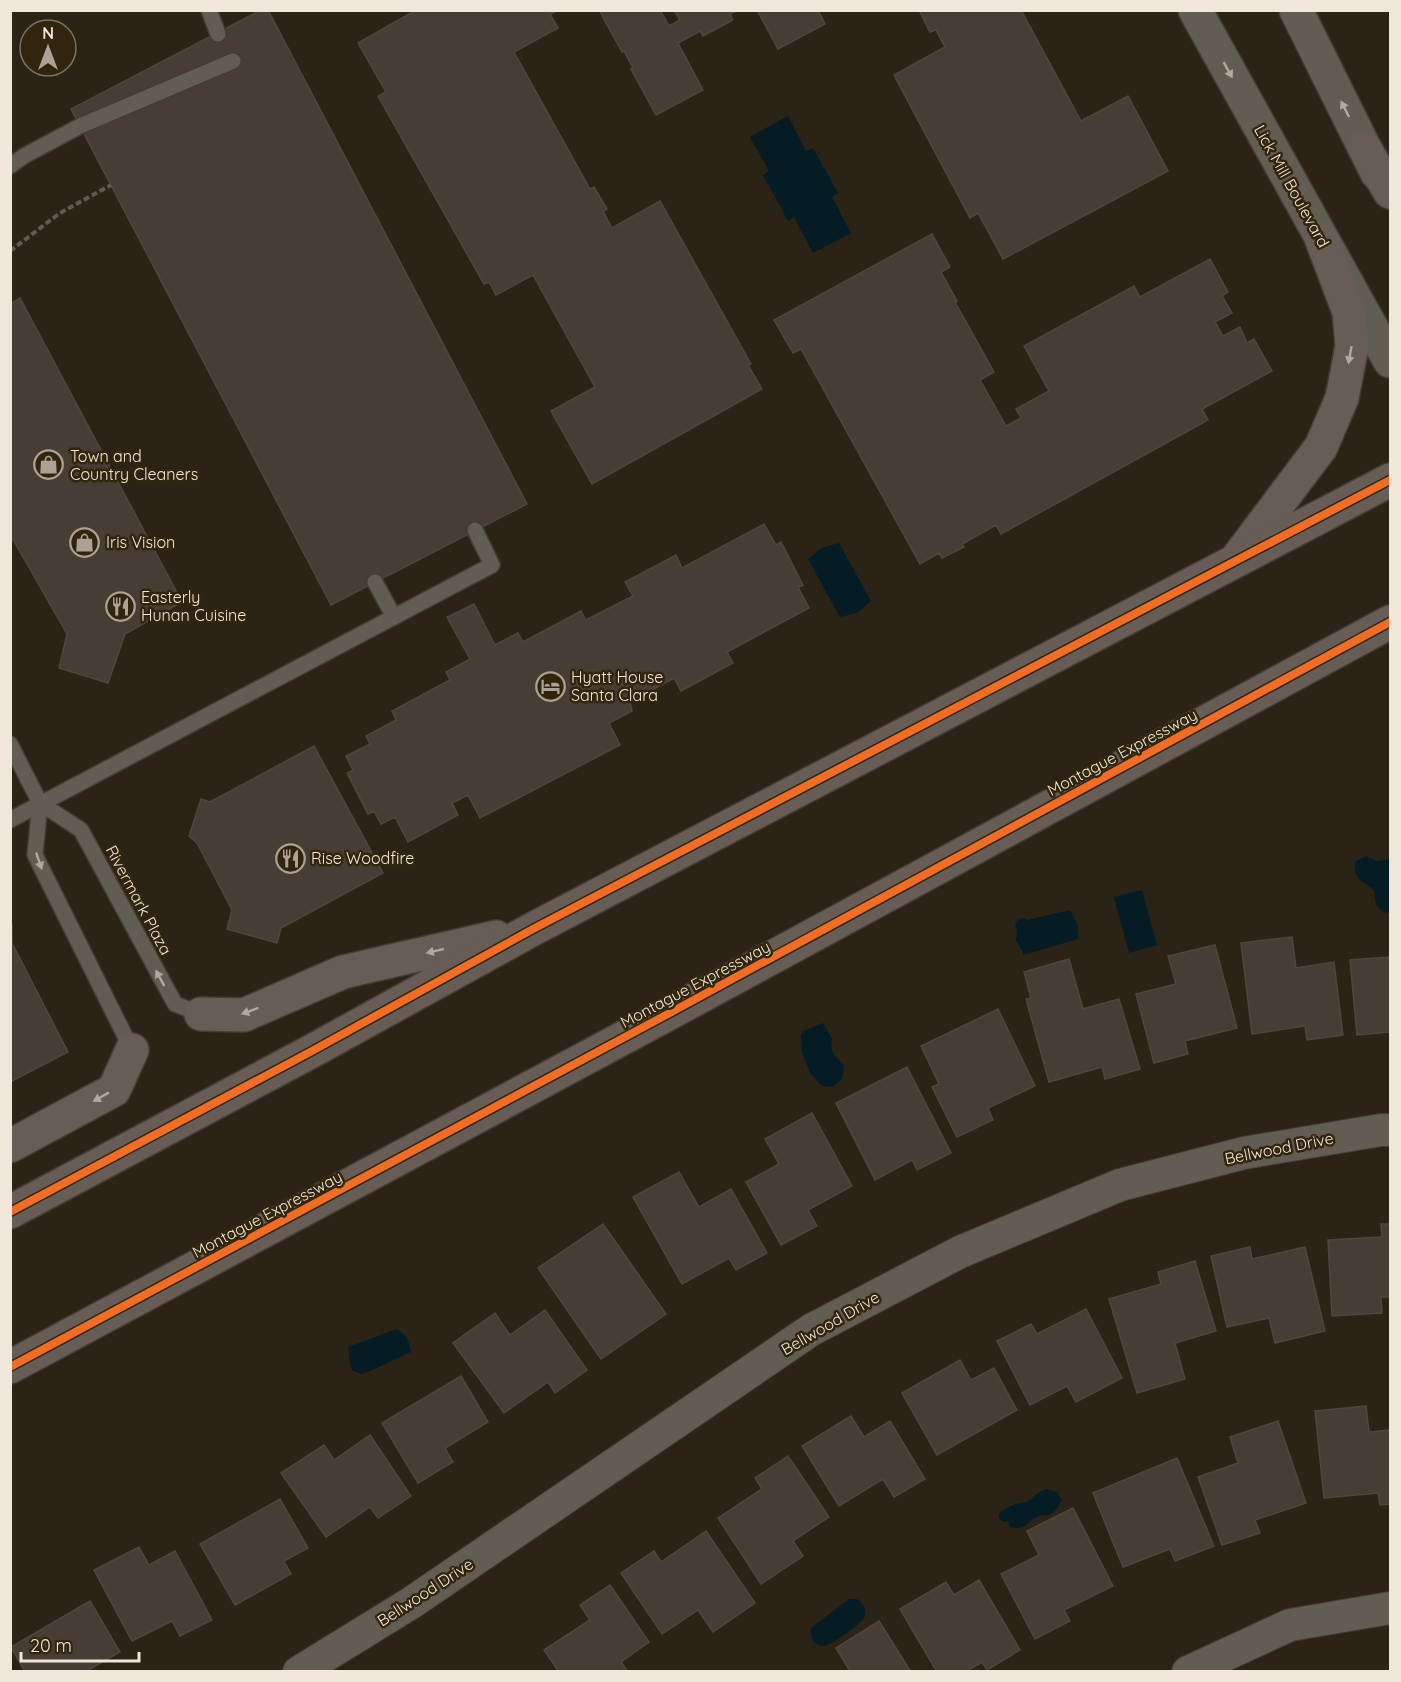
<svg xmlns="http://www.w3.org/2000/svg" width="1401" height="1682" font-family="Quicksand,sans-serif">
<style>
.water{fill:#061c25}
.building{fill:#463e34;stroke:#4f473e;stroke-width:1.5}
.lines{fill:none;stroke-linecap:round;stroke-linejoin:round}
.service-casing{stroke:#433c33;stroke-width:18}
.minor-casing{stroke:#433c33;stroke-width:34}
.secondary-casing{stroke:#433c33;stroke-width:36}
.trunk-casing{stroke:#433c33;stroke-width:36}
.path{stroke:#605a51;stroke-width:4;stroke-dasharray:6 3;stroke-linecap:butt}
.service{stroke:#625d52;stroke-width:15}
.minor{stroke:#625d52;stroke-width:32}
.secondary{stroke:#625d52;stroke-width:33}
.trunk{stroke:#685c56;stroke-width:33}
.cycleway-casing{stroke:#32250e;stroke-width:11}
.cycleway{stroke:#ee6e29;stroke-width:8}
.oneway{fill:#b0a99d}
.oneway2{fill:#b3a89f}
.labels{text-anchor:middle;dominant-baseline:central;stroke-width:5;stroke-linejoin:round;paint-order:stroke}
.street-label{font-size:16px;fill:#f0e7da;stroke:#32250e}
.poi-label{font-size:16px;fill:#f0e7da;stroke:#32250e;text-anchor:start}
</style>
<rect width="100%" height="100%" fill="#2a2316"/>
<g class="water">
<polygon points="788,116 806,151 813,148 838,193 832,197 851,233 813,253 794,217 788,221 763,175 769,171 750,137"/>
<polygon points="839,543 871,601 857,613 840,617 808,559 822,548"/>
<path d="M1366,856l10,5 14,-2v54l-8,-1 -6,-7 -2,-15c-12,-10 -23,-12 -18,-29z"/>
<polygon points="1142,890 1157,945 1129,953 1114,897"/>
<polygon points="1070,910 1078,925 1078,939 1023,955 1022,950 1016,941 1017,931 1015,925 1018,919 1024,918 1027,920"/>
<path d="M823,1023l9,16c-3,12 4,18 12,26l-2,14 -9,8 -11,-1 -12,-13 -8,-21 -1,-17 3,-4z"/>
<path d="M397,1329c10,6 12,12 14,23 -8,3 -45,22 -50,22 0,0 -8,-4 -9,-4 -3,-8 -2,-15 -4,-23z"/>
<path d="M1047,1489l10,3 5,8c-4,7 -6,12 -14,15 -7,2 -4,-1 -10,2 -13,5 -11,14 -28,10l-2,-6 -4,1 -5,-3v-5c2,-3 14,-9 17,-10 5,-1 10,-1 15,-5 7,-6 7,-7 16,-10z"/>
<path d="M849,1599h8c6,5 10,9 8,17 -1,6 -31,27 -38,29 -12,4 -17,-7 -16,-17z"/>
</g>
<g class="building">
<polygon points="261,10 268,10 527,504 331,605 71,109"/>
<polygon points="416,10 554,10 555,12 550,14 558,28 514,52 590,189 594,187 607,209 603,211 612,228 660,201 751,364 748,365 762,389 592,484 551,411 595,387 533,275 496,295 489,282 484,284 378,96 386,92 358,43"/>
<polygon points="599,10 660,10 669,26 680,20 674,10 738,10 730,14 733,20 703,36 700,31 678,43 703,90 656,115 631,69 633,68 624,51 622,52"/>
<polygon points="757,10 818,10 825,24 778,49"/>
<polygon points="919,10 1021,10 1081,121 1128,96 1168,171 1003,259 978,213 970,218 894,75 945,47 936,30 930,32"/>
<polygon points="932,234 950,267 941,272 957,301 955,302 994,372 980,380 1006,426 1021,418 1016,409 1049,391 1024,346 1134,286 1140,297 1210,259 1228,292 1222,296 1232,313 1215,322 1223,336 1240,327 1247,343 1254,339 1272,371 1202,409 1208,420 1001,534 996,525 962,544 964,547 942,558 939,553 920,564 801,349 793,353 774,320"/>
<polygon points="20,298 182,602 125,634 108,683 59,668 67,634 10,534 10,304"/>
<polygon points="764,524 776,545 781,542 803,585 798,587 809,608 727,652 733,663 681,691 674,678 630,702 632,711 609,723 620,745 480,818 468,795 452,803 458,815 408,842 395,817 381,824 374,811 368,814 347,773 353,770 346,756 370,744 366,736 396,720 392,711 450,680 446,672 470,659 447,617 474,604 495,645 518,633 523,642 581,611 586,620 633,596 625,582 676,555 682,568"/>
<polygon points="314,746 383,873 281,928 277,943 227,929 232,910 197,843 189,836 201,799 210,802"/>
<polygon points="10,924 12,924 12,943 68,1052 10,1082"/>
<polygon points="1292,937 1296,968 1334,962 1343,1035 1307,1040 1305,1026 1252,1034 1241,943"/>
<polygon points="1215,945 1237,1028 1185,1041 1188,1054 1154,1063 1136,994 1176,984 1168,956"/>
<polygon points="1390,957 1390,1032 1357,1035 1350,960"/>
<polygon points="1069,959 1083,1009 1119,999 1140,1069 1105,1079 1102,1067 1049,1082 1026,999 1031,998 1024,972"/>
<polygon points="998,1009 1035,1086 988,1108 993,1120 957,1137 932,1087 939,1084 921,1046"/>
<polygon points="907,1067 951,1153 917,1170 912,1160 875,1180 836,1103"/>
<polygon points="812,1113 852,1186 808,1210 817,1226 781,1245 746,1182 779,1164 765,1139"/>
<polygon points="679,1172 699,1207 731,1189 767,1253 736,1270 729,1258 682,1284 633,1197"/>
<polygon points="603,1224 666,1314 601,1359 538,1268"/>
<polygon points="1381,1224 1390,1224 1390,1297 1381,1297 1382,1313 1332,1316 1328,1240 1382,1237"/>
<polygon points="1250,1247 1252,1259 1305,1247 1325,1331 1275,1343 1269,1318 1227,1327 1211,1256"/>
<polygon points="1195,1261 1216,1331 1175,1343 1185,1379 1137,1393 1109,1299 1161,1284 1158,1272"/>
<polygon points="1086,1309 1122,1378 1076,1402 1067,1386 1030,1405 997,1341 1031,1324 1037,1334"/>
<polygon points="545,1310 587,1370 555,1393 548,1382 504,1413 453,1343 495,1313 510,1335"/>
<polygon points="960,1360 971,1380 994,1368 1017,1410 937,1455 902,1393"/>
<polygon points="461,1376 488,1422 445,1448 453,1462 418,1483 382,1423"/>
<polygon points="1366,1406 1369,1432 1390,1430 1390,1504 1380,1505 1378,1493 1324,1498 1315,1411"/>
<polygon points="851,1416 864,1437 890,1421 925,1479 894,1497 883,1479 839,1506 802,1446"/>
<polygon points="1278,1421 1306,1503 1255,1520 1260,1533 1222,1545 1198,1477 1238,1463 1230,1437"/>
<polygon points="370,1435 411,1496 378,1518 370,1507 326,1537 281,1473 324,1445 334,1460"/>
<polygon points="788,1456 829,1517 793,1541 803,1556 761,1584 718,1518 762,1489 755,1478"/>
<polygon points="1177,1458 1214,1546 1175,1561 1170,1549 1123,1567 1093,1493"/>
<polygon points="280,1499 308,1548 284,1561 291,1574 235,1605 200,1544"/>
<polygon points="1073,1508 1113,1586 1064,1610 1070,1621 1035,1639 1001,1574 1039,1555 1027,1531"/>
<polygon points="706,1531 755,1603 713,1632 698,1610 662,1634 621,1573 654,1551 661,1562"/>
<polygon points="139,1547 149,1565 175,1551 212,1620 180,1636 172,1621 132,1641 94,1570"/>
<polygon points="979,1580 1020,1650 987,1670 982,1662 965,1672 937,1672 900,1609 946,1582 954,1595"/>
<polygon points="610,1585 649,1642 621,1662 628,1672 559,1672 544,1650 590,1620 580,1605"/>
<polygon points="90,1601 120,1652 85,1672 25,1672 11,1647"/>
<polygon points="879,1621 911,1672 849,1672 850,1671 836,1648"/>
</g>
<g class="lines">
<defs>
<g id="service">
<polyline points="209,10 218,34"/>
<polyline points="10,166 24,156 80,126 233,61"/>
<polyline points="375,582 394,617"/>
<polyline points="10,744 40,803 81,830 175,1004 201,1014"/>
<polyline points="40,803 35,855 132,1050"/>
<polyline points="10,820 492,565 475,530"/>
</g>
<g id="minor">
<polyline points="299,1672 411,1603 811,1330 960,1252 1120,1185 1244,1153 1381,1130 1390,1130"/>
<polyline points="1188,1672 1290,1625 1390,1608"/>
</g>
<g id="secondary">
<polyline points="1195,10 1390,361"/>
<polyline points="1296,10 1377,173"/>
</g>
<g id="trunk">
<polyline points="1364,147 1390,192"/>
<polyline points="1239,556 1321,447 1342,398 1352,346 1349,312 1321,238"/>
<polyline points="201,1014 244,1015 343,972 496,937"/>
<polyline points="10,1146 114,1090 132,1050"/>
<polyline points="10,1212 312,1051 533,929 1390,480"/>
<polyline points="10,1367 666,1015 1390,622"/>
</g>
</defs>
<use href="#service" class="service-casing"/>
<use href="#minor" class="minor-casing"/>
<use href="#secondary" class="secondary-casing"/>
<use href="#trunk" class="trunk-casing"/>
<polyline class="path" points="10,251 60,213 111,185"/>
<use href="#service" class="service"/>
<use href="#minor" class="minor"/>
<use href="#secondary" class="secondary"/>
<use href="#trunk" class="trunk"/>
<defs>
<g id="cycleway">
<polyline points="10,1212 312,1051 533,929 1390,480"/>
<polyline points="10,1367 666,1015 1390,622"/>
</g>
</defs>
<use href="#cycleway" class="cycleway-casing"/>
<use href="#cycleway" class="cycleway"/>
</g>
<defs><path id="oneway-solid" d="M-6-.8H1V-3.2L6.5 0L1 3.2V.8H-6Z" transform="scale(1.5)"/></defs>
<g class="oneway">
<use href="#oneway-solid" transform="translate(1228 70) rotate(61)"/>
<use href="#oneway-solid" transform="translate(1345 109) rotate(-117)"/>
<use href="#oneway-solid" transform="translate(39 861) rotate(71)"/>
<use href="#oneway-solid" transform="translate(160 978) rotate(-118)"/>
</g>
<g class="oneway2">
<use href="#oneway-solid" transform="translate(1350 355) rotate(100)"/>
<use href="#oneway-solid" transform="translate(435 951) rotate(167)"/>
<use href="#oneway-solid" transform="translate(250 1011) rotate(160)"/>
<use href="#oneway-solid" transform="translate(101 1097) rotate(151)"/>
</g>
<defs>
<symbol id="shop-ring" viewBox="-11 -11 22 22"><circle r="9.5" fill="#32250e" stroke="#aba295" stroke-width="1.5"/><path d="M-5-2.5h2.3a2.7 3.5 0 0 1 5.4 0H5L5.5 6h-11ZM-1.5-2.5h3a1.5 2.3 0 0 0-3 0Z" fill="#aba295"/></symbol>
<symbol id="restaurant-ring" viewBox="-11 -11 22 22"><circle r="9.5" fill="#32250e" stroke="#aba295" stroke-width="1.5"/><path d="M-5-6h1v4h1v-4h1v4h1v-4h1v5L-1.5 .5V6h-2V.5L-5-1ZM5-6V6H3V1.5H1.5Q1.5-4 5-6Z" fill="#aba295"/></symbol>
<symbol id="hotel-ring" viewBox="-11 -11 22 22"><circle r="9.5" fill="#32250e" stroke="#aba295" stroke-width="1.5"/><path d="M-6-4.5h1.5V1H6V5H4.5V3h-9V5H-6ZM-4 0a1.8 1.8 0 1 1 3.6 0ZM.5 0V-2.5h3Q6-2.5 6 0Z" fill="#aba295"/></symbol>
</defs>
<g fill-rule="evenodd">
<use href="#shop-ring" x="32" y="448" width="33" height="33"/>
<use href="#shop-ring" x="68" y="526" width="33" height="33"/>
<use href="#restaurant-ring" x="104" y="590" width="33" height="33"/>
<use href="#hotel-ring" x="534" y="670" width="33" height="33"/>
<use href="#restaurant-ring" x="274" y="842" width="33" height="33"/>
</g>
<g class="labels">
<g class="street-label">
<text transform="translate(1292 186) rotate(61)">Lick Mill Boulevard</text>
<text transform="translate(1122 752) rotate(-28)">Montague Expressway</text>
<text transform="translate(139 900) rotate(62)">Rivermark Plaza</text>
<text transform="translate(695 984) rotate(-28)">Montague Expressway</text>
<text transform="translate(1279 1148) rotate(-11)">Bellwood Drive</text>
<text transform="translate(267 1214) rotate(-28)">Montague Expressway</text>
<text transform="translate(830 1323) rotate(-30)">Bellwood Drive</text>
<text transform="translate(425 1592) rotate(-33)">Bellwood Drive</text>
</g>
<g class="poi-label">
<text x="70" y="456">Town and<tspan x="70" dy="18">Country Cleaners</tspan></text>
<text x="106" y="542">Iris Vision</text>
<text x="141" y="597">Easterly<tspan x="141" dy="18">Hunan Cuisine</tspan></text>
<text x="571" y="677">Hyatt House<tspan x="571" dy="18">Santa Clara</tspan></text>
<text x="311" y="858">Rise Woodfire</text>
</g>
</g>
<rect width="1401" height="1682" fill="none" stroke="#f0e7da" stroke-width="24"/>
<g transform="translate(48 48)"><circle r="28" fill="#32250e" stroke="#7e7360" stroke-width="1.5"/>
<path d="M0-4.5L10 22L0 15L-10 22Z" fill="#aba295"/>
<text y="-9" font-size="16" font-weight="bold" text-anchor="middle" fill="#f0e7da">N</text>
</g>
<path d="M21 1652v9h118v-9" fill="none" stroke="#f0e7da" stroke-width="3"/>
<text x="30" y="1652" font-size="18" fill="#f0e7da" stroke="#32250e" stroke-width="4.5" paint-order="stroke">20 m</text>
</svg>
